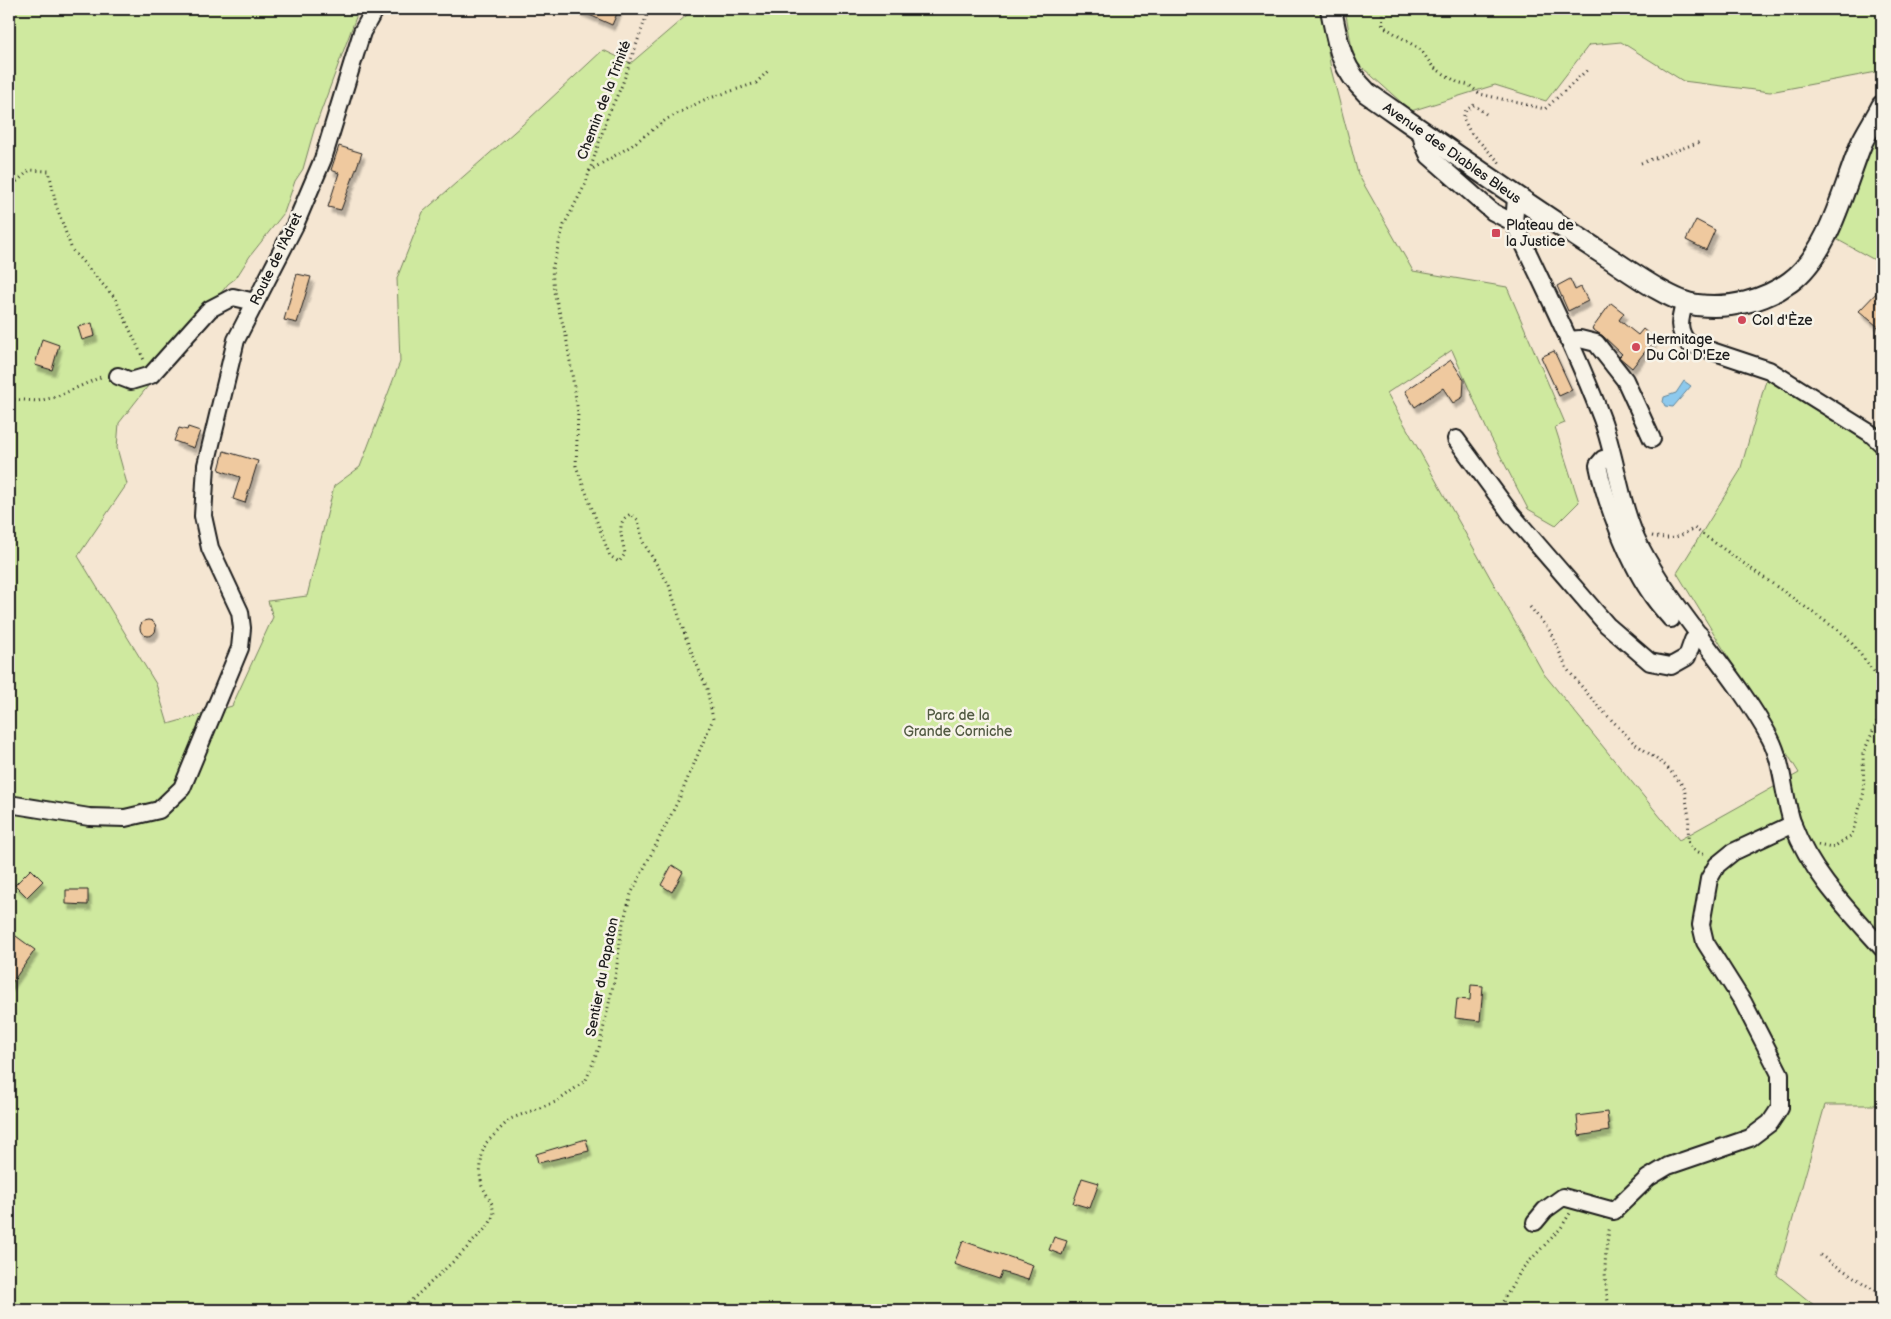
<svg xmlns="http://www.w3.org/2000/svg" width="1891" height="1319" font-family="'Balsamiq Sans',sans-serif">
<style>
.green{fill:#cfe99f;stroke:#76825e}
.water{fill:#8dc9ed;stroke:#608499}
.building{fill:#efc99f;stroke:#1c1c1c;filter:url(#shadow)}
.lines{fill:none;stroke-linecap:round;stroke-linejoin:round}
.minor-casing{stroke:#1c1c1c;stroke-width:20}
.major-casing{stroke:#1c1c1c;stroke-width:24}
.path{stroke:#1c1c1c;stroke-width:3;stroke-dasharray:1 4;stroke-linecap:butt}
.minor{stroke:#f7f3e8;stroke-width:16}
.major{stroke:#f7f3e8;stroke-width:20}
.poi-dot{fill:#d1495b;stroke:#f7f3e8;stroke-width:2}
.labels{text-anchor:middle;dominant-baseline:central;stroke-width:5;stroke-linejoin:round;paint-order:stroke}
.street-label{font-size:14px;fill:#1c1c1c;stroke:#f7f3e8}
.poi-label{font-size:14px;fill:#1c1c1c;stroke:#f7f3e8;text-anchor:start}
.park-label{font-size:14px;fill:#525a43;stroke:#f7f3e8}
</style>
<defs>
<filter id="shadow"><feDropShadow dx="3" dy="5.5" stdDeviation="1" flood-color="#0004"/></filter>
</defs>
<rect width="100%" height="100%" fill="#f5e6d2"/>
<filter id="ink" filterUnits="userSpaceOnUse"><feTurbulence type="fractalNoise" baseFrequency=".02" numOctaves="2"/><feDisplacementMap in="SourceGraphic" scale="10" xChannelSelector="R" yChannelSelector="G"/><feConvolveMatrix kernelMatrix="1 2 1 2 8 2 1 2 1" color-interpolation-filters="sRGB"/></filter>
<g filter="url(#ink)">
<g class="green">
<polygon points="9,9 359,9 314,130 303,169 295,181 284,213 250,256 236,278 228,284 119,423 117,448 127,484 78,556 156,684 168,724 232,706 273,617 268,601 307,596 334,486 360,467 400,362 397,278 423,212 530,118 603,50 631,63 694,9 1321,9 1331,69 1358,174 1413,271 1507,287 1565,423 1555,427 1579,502 1556,525 1528,509 1487,430 1452,350 1387,393 1544,674 1679,840 1799,773 1677,573 1740,471 1769,370 1870,432 1882,423 1882,1105 1825,1105 1777,1275 1820,1310 9,1310"/>
<polygon points="1345,9 1882,9 1882,71 1770,92 1683,81 1621,42 1589,45 1546,101 1495,85 1411,111 1354,60"/>
<polygon points="1882,106 1882,264 1827,234"/>
</g>
<polygon class="water" points="1684,381 1691,386 1673,407 1665,406 1663,402 1664,397 1676,393"/>
<g class="building">
<polygon points="576,9 619,9 612,25"/>
<polygon points="339,146 362,153 341,210 328,207 339,173 331,170"/>
<polygon points="1696,220 1715,230 1706,250 1686,240"/>
<polygon points="297,274 311,277 297,323 284,320"/>
<polygon points="1570,279 1575,290 1581,287 1588,301 1568,311 1557,286"/>
<polygon points="1882,287 1882,330 1859,311"/>
<polygon points="1611,303 1624,313 1619,320 1638,335 1643,329 1655,339 1632,368 1619,357 1622,354 1603,336 1592,329"/>
<polygon points="92,323 95,336 82,340 78,327"/>
<polygon points="42,339 59,345 52,370 35,365"/>
<polygon points="1554,351 1572,390 1559,396 1541,357"/>
<polygon points="1451,360 1464,380 1463,397 1453,403 1443,388 1415,407 1405,391"/>
<polygon points="188,427 200,431 194,448 174,441 179,428 187,430"/>
<polygon points="224,451 258,461 245,503 233,499 240,477 219,470"/>
<circle cx="148" cy="628" r="8"/>
<polygon points="672,865 683,872 672,892 661,885"/>
<polygon points="31,869 43,881 27,897 15,885"/>
<polygon points="66,890 88,890 88,905 66,904"/>
<polygon points="9,931 35,950 9,987"/>
<polygon points="1471,985 1483,986 1480,1021 1455,1018 1457,999 1470,1000"/>
<polygon points="1607,1112 1609,1131 1579,1136 1577,1116"/>
<polygon points="586,1139 589,1151 538,1163 536,1154"/>
<polygon points="1082,1178 1099,1183 1090,1208 1073,1203"/>
<polygon points="1054,1237 1067,1241 1062,1255 1049,1250"/>
<polygon points="963,1241 1033,1265 1028,1280 1002,1272 999,1279 954,1264"/>
</g>
<g class="lines">
<defs>
<g id="minor">
<polyline points="1421,131 1423,143 1429,156 1493,212 1514,223"/>
<path d="M1516,198l-2,25c30,65 63,129 88,196 15,41 18,88 38,127 36,69 93,124 130,192 14,27 13,59 23,87 18,48 55,85 89,123"/>
<path d="M1685,301c-5,18 -9,28 3,42l81,27 101,63 12,11"/>
<polyline points="1568,340 1580,339 1596,343 1625,380 1652,439"/>
<polyline points="118,376 131,381 151,375 210,309 233,297 255,302"/>
<polyline points="1456,439 1511,514 1607,625 1650,662 1671,666 1687,657 1693,640 1700,635"/>
<path d="M1611,457l-8,2 -5,6c7,36 30,95 51,126 6,10 14,19 22,28"/>
<polyline points="9,804 89,817 125,818 159,810 182,788 240,648 242,628 240,612 210,548 203,516 206,465 236,340 295,225 323,159 362,32 375,9"/>
<polyline points="1535,1222 1545,1210 1563,1197 1614,1211 1648,1178 1668,1166 1750,1138 1770,1123 1780,1108 1780,1074 1743,1002 1705,942 1701,925 1709,879 1717,865 1733,852 1793,824"/>
</g>
<path id="major" d="M1331,9c7,35 9,58 36,84 79,55 157,110 238,162 23,15 66,47 92,50 33,4 67,-4 93,-23 40,-29 54,-97 72,-140 6,-12 14,-24 20,-36"/>
</defs>
<use href="#minor" class="minor-casing"/>
<use href="#major" class="major-casing"/>
<g class="path">
<polyline points="1382,9 1383,26 1421,50 1433,67 1457,82 1469,85 1480,94 1545,109 1587,70"/>
<polyline points="1486,114 1474,105 1466,110 1463,118 1470,132 1500,163"/>
<polyline points="1641,163 1700,142"/>
<polyline points="589,171 631,146 667,119 704,100 756,83 770,69"/>
<polyline points="9,188 30,170 49,171 56,205 72,250 115,298 144,360"/>
<polyline points="9,399 38,401 56,397 103,376"/>
<path d="M1652,536c17,4 27,2 42,-8l152,108 36,46"/>
<polyline points="1530,607 1550,631 1567,669 1597,705 1633,742 1666,766 1684,787 1689,817 1688,841 1692,849 1705,855"/>
<polyline points="1818,845 1832,848 1852,835 1864,792 1863,754 1882,710"/>
<polyline points="1820,1255 1877,1292 1882,1298"/>
<path d="M401,1310l56,-52 32,-33 5,-11 -2,-10 -10,-18 -2,-11 2,-22 4,-10 24,-24 48,-18 28,-21 13,-32 17,-76 6,-45 9,-33 48,-95 34,-80 -6,-30 -20,-48 -18,-56 -26,-43 -5,-22 -7,-6c-17,7 -8,26 -6,40l-6,8 -9,-6 -34,-90 2,-54 -12,-76 -12,-44 -2,-23 12,-44 21,-40 23,-70 14,-30 27,-76"/>
<polyline points="1498,1310 1522,1269 1561,1228 1570,1213"/>
<path d="M1610,1310c-7,-27 -6,-57 0,-84"/>
</g>
<use href="#minor" class="minor"/>
<use href="#major" class="major"/>
</g>
</g>
<g class="poi-dot">
<rect x="1491" y="228" width="10" height="10" rx="2.5"/>
<circle cx="1742" cy="320" r="5"/>
<circle cx="1636" cy="347" r="5"/>
</g>
<g class="labels">
<g class="street-label">
<text transform="translate(604 100) rotate(-69)">Chemin de la Trinité</text>
<text transform="translate(1452 153) rotate(35)">Avenue des Diables Bleus</text>
<text transform="translate(276 259) rotate(-64)">Route de l'Adret</text>
<text transform="translate(602 977) rotate(-79)">Sentier du Papaton</text>
</g>
<g class="poi-label">
<text x="1506" y="225">Plateau de<tspan x="1506" dy="16">la Justice</tspan></text>
<text x="1752" y="320">Col d'Èze</text>
<text x="1646" y="339">Hermitage<tspan x="1646" dy="16">Du Col D'Eze</tspan></text>
</g>
<g class="park-label">
<text x="958" y="715">Parc de la<tspan x="958" dy="16">Grande Corniche</tspan></text>
</g>
</g>
<rect width="1891" height="1319" fill="none" stroke="#f7f3e8" stroke-width="30"/>
<rect x="15" y="15" width="1861" height="1289" fill="none" stroke="#1c1c1c" stroke-width="2" filter="url(#ink)"/>
</svg>
